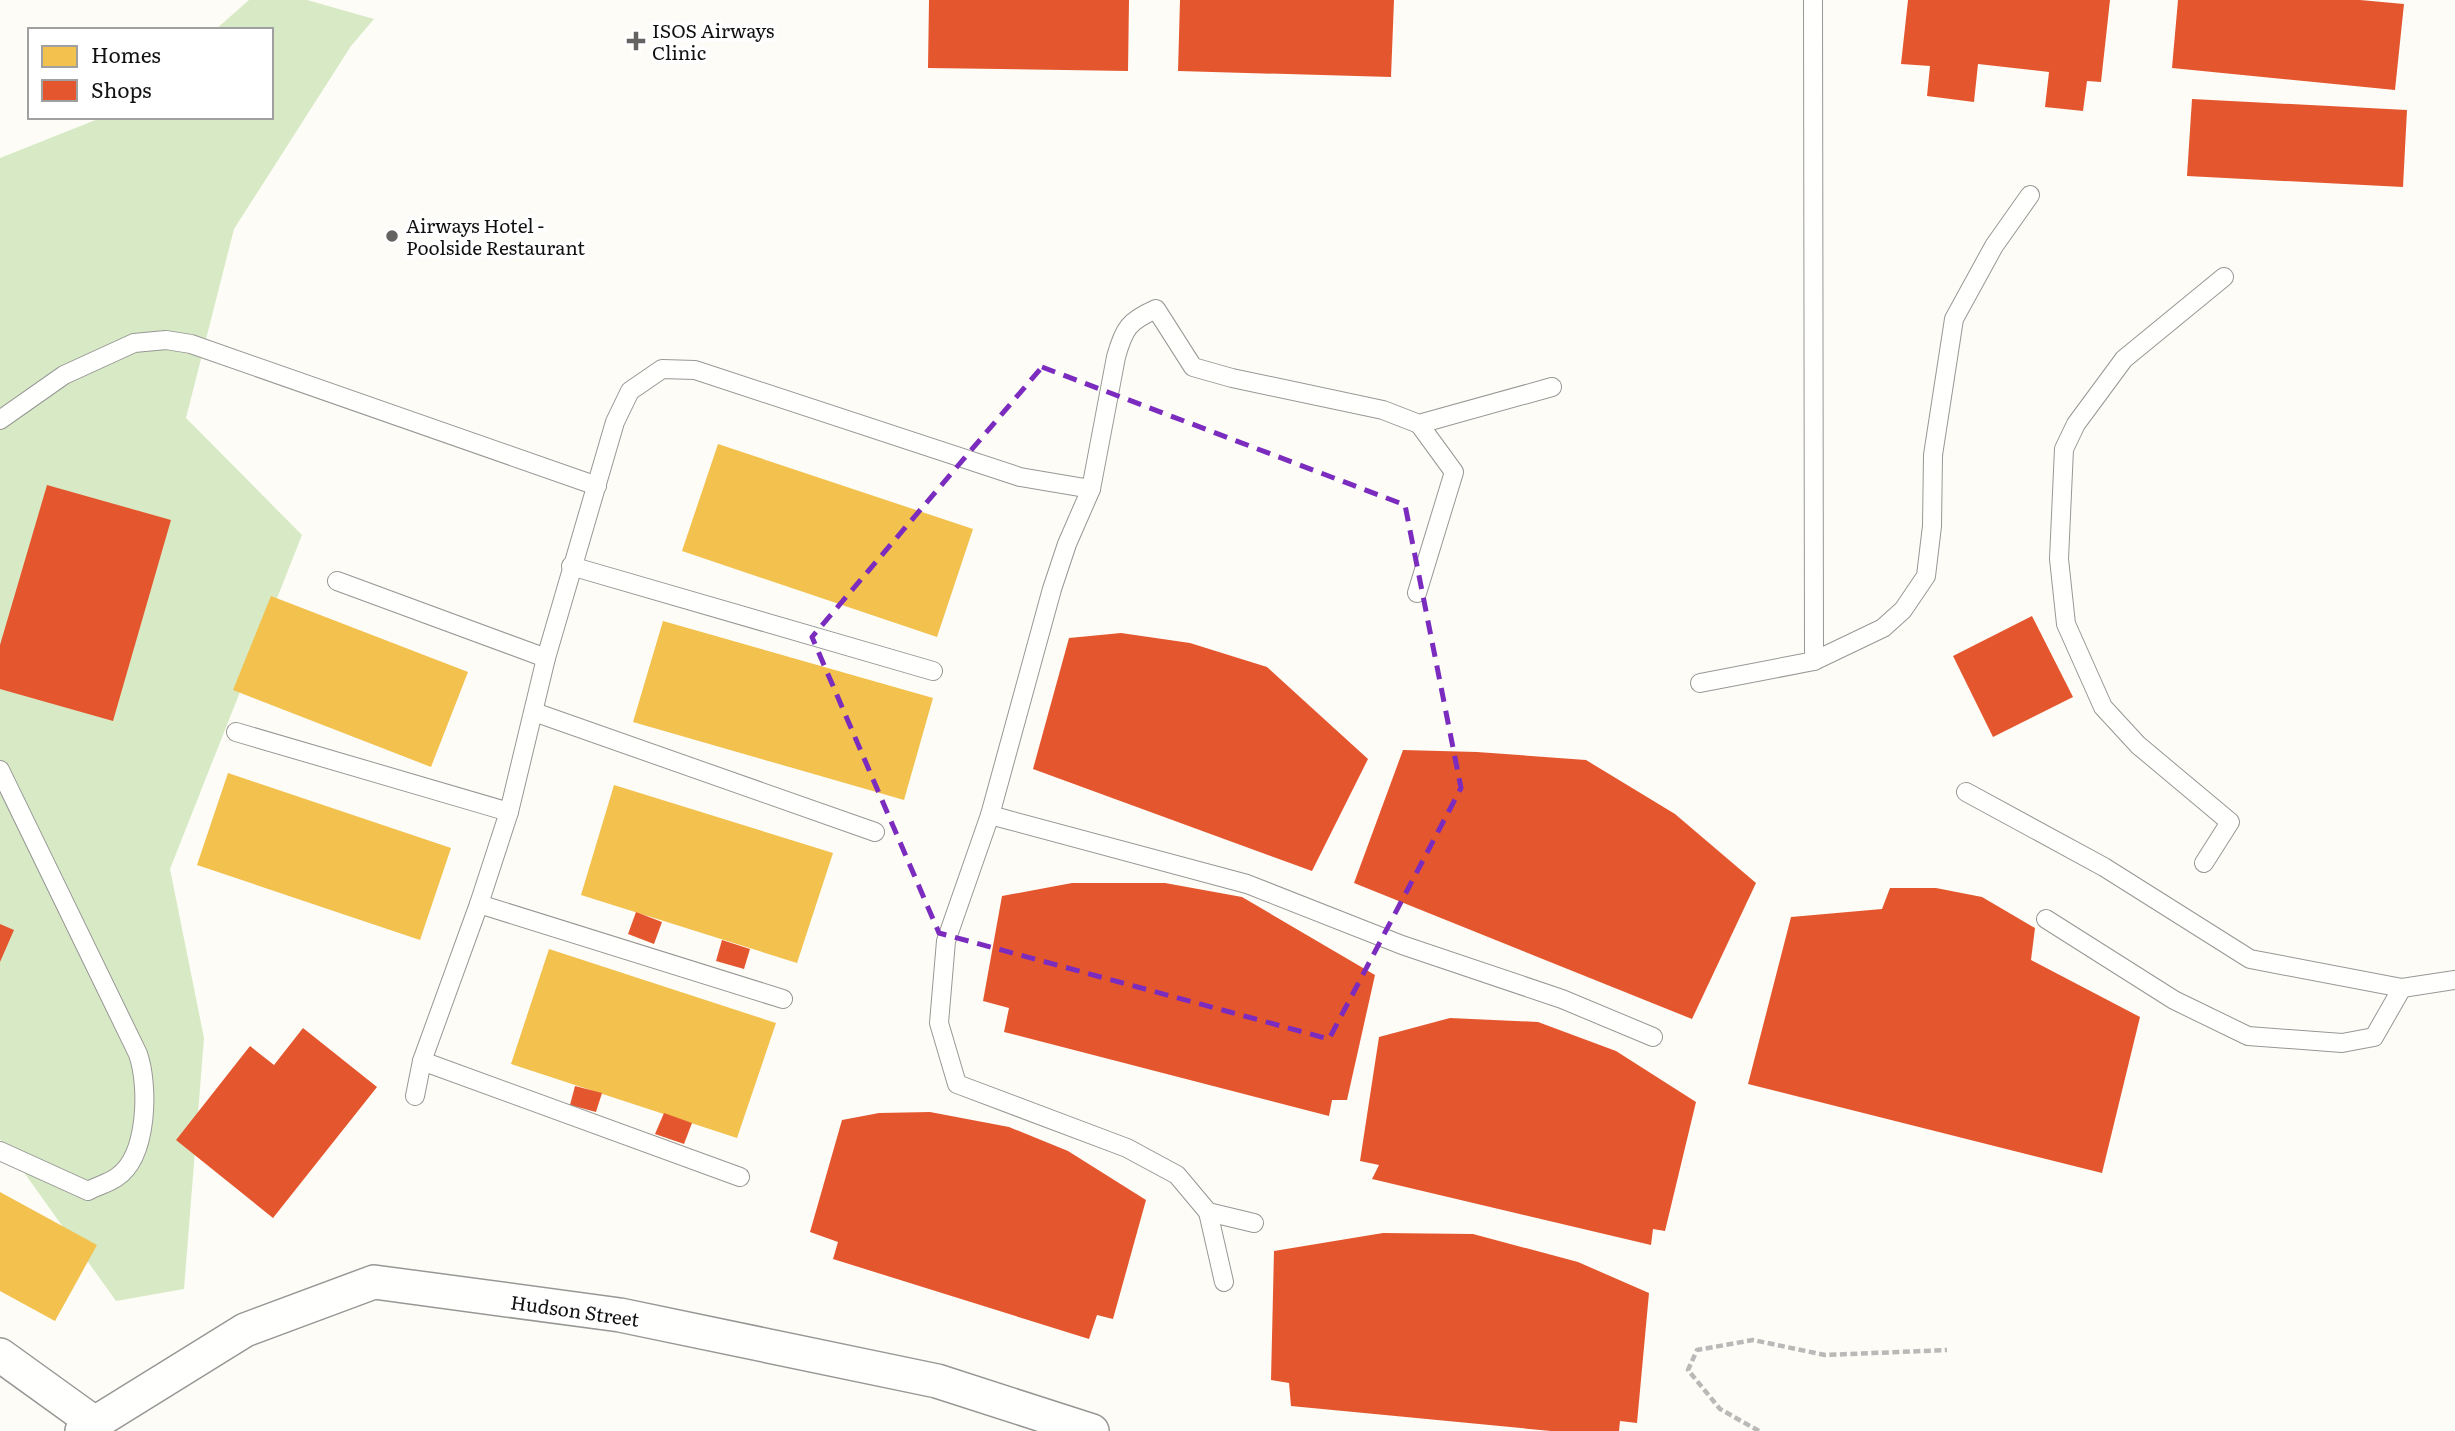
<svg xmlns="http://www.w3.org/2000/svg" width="2455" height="1431" font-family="Literata,serif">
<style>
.forest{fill:#d8eac5}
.homes{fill:#f2c14e}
.shops{fill:#e4572e}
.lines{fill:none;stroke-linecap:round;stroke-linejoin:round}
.service-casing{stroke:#979795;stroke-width:20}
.minor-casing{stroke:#979795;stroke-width:36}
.path{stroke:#b9b9b8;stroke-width:4.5;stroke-dasharray:7 3.5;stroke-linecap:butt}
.service{stroke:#fffffe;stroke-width:18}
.minor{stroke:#fffffe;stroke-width:33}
.marked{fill:none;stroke:#7b2cbf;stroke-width:5;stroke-dasharray:14 9;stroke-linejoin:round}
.poi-dot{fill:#646362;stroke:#fff;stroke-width:2.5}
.labels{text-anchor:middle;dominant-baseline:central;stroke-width:7;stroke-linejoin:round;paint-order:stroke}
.poi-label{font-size:19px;fill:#111;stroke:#fff;text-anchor:start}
.street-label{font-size:19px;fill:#111;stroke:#fff}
</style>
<rect width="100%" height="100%" fill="#fdfcf7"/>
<polygon class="forest" points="249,0 307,0 374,19 351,46 234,229 186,418 302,535 170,869 204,1038 184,1289 116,1301 0,1139 0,158 103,117 271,117 271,30 215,30"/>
<g class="homes">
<polygon points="718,444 973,529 937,637 682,551"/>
<polygon points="271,596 468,672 431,767 233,690"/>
<polygon points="663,621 933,698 904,800 633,722"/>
<polygon points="228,773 451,848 420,940 197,865"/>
<polygon points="614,785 833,853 797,963 581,895"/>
<polygon points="549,949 776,1023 737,1138 511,1064"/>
<polygon points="0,1192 97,1245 55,1321 0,1291"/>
</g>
<g class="shops">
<polygon points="929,0 1129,0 1128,71 928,68"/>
<polygon points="1180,0 1394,0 1391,77 1178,71"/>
<polygon points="1908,0 2110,0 2101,82 2087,81 2083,111 2045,107 2049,72 1978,64 1974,102 1927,96 1930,66 1901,64"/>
<polygon points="2178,0 2360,0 2404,4 2395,90 2172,68"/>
<polygon points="2192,99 2407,110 2403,187 2187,176"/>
<polygon points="47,485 171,520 113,721 0,689 0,645"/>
<polygon points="2032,616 2073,697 1993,737 1953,656"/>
<polygon points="1121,633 1190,643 1267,667 1368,759 1312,871 1033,769 1069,638"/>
<polygon points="1403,750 1477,752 1586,760 1675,814 1756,883 1692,1019 1354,883"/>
<polygon points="1072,883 1165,883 1242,897 1375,975 1347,1100 1332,1100 1329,1116 1004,1032 1009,1008 983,1001 1002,896"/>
<polygon points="1890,888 1936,888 1982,897 2035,928 2031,960 2140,1017 2102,1173 1748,1084 1791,917 1882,909"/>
<polygon points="636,912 662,922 654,944 628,934"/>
<polygon points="0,924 14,930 0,962"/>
<polygon points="722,940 750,949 744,969 716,961"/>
<polygon points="1450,1018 1538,1022 1616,1051 1696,1102 1665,1231 1653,1229 1651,1245 1372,1179 1379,1165 1360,1161 1379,1037"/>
<polygon points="303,1028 377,1087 273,1218 176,1140 250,1046 274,1065"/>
<polygon points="575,1086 602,1093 596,1112 570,1105"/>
<polygon points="930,1112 1009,1127 1068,1151 1146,1200 1113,1319 1097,1315 1089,1339 833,1259 838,1242 810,1232 842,1120 879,1113"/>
<polygon points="664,1113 692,1123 684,1144 655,1134"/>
<polygon points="1383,1233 1473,1234 1578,1262 1649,1293 1637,1423 1620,1421 1619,1431 1551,1431 1291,1406 1289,1383 1271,1380 1274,1251"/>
</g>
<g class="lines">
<defs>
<g id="service">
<path d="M1552,387l-133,37 -36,-14 -151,-32 -39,-11 -37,-58c-27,12 -32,19 -40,48l-25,132 -24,55 -15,45 -62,226 257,69 155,61 160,54 91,38"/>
<polyline points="0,420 64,375 134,343 166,340 191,344 597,486"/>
<polyline points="571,566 933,671"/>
<polyline points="337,581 546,658"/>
<polyline points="1417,593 1454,472 1419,424"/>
<polyline points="1814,661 1883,628 1903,610 1926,576 1932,526 1933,455 1954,319 1994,246 2030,195"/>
<polyline points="1700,683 1814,661 1813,0"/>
<polyline points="534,712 875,832"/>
<polyline points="236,732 509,812"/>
<path d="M0,770l138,284c11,32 10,102 -21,123 -8,6 -20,9 -29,14l-88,-40"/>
<polyline points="1966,792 2104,867 2250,959 2402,988 2455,980"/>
<polyline points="990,815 946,941 939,1023 957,1084 1127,1148 1177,1175 1208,1212 1254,1223"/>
<polyline points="2204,863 2230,822 2138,745 2103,707 2066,624 2059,559 2064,449 2076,424 2124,359 2224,277"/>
<polyline points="479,904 783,999"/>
<polyline points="2046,919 2174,1000 2248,1036 2342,1043 2374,1037 2402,988"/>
<polyline points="422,1061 740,1177"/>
<polyline points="415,1096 422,1061 479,904 509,812 546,658 615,422 630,391 662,369 695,370 1020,477 1091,489"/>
<polyline points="1208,1212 1224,1282"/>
</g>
<g id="minor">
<polyline points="0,1355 93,1422"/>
<polyline points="82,1431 245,1330 374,1282 620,1315 937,1381 1092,1431"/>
</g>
</defs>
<use href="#service" class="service-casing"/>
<use href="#minor" class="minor-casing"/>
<polyline class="path" points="1759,1431 1720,1409 1688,1370 1697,1350 1753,1340 1825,1355 1947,1350"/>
<use href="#service" class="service"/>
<use href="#minor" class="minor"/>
</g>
<path class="marked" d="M1042,367l363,138 56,283 -132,251 -390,-106 -127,-296z"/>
<g class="poi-dot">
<path d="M632.5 30.5h7v7h7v7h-7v7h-7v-7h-7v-7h7z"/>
<circle cx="392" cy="236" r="7"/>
</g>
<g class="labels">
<g class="poi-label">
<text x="652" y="30">ISOS Airways<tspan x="652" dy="22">Clinic</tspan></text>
<text x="406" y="225">Airways Hotel -<tspan x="406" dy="22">Poolside Restaurant</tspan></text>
</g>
<g class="street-label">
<text transform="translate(575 1310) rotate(8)">Hudson Street</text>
</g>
</g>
<rect x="28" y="28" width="245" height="91" fill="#ffffff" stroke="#a0a0a0" stroke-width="2"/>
<rect x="42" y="46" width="35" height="21" fill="#f2c14e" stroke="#a0a0a0" stroke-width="2"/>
<text x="91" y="63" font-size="21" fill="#111111">Homes</text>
<rect x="42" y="80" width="35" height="21" fill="#e4572e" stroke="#a0a0a0" stroke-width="2"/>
<text x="91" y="98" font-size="21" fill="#111111">Shops</text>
</svg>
